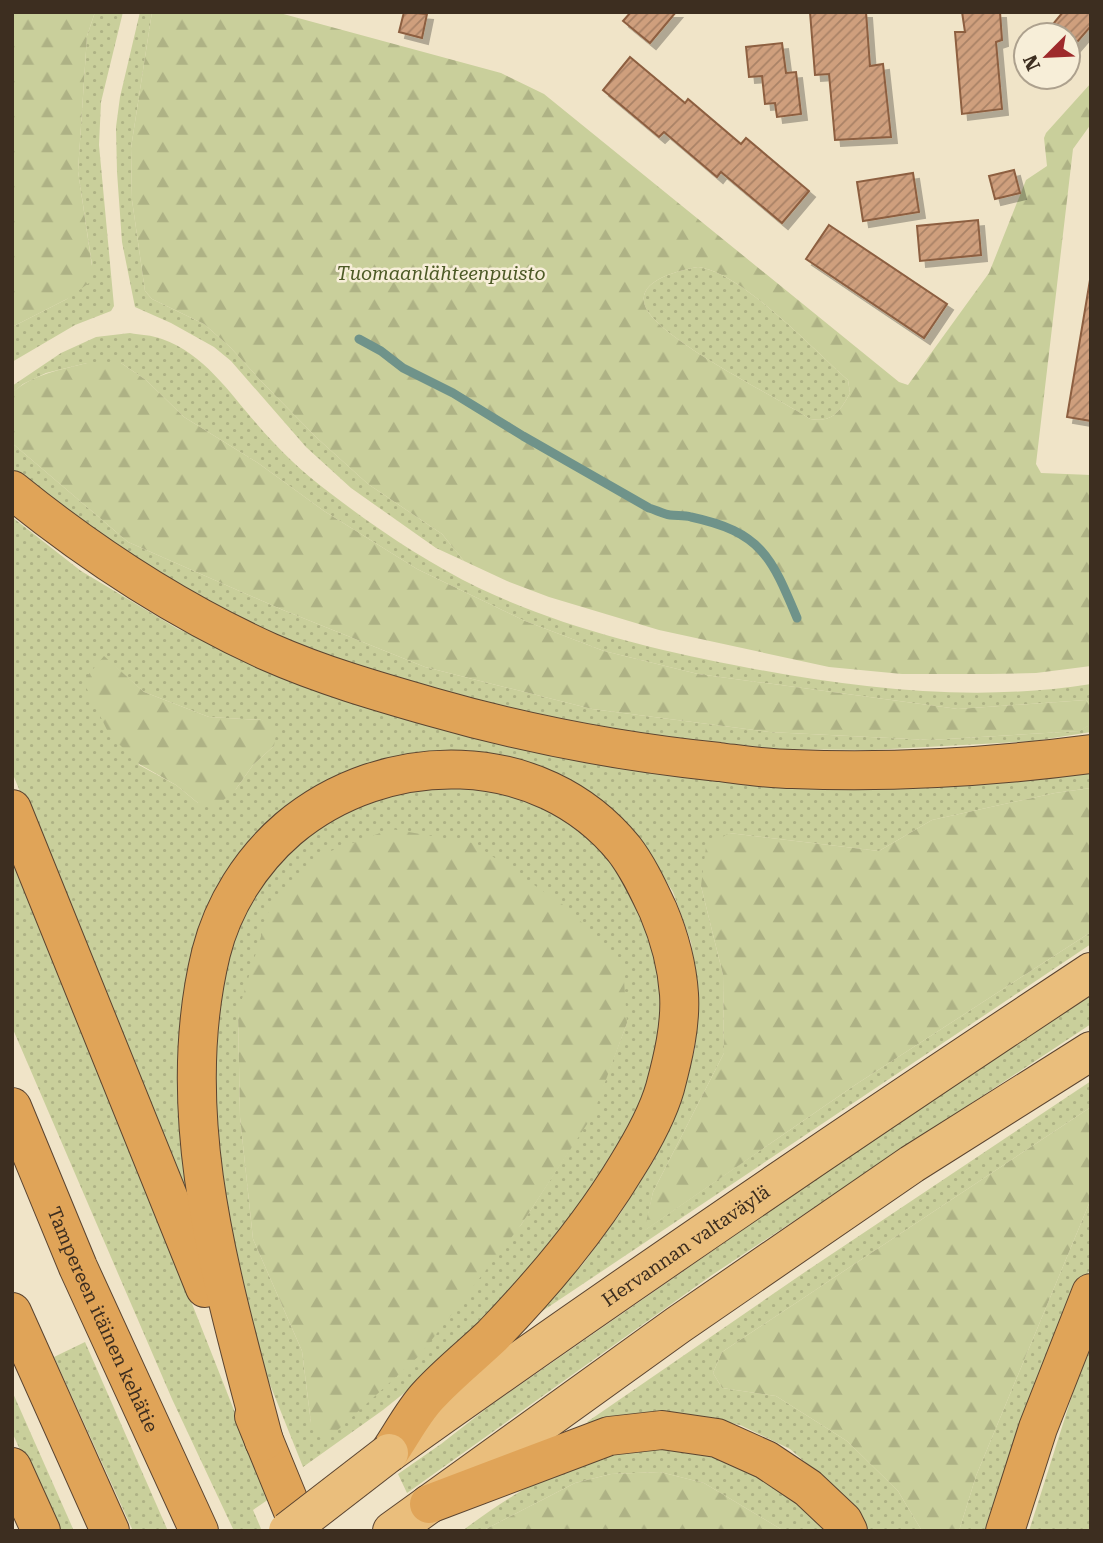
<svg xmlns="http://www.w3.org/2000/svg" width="1103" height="1543" font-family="'Roboto Serif',serif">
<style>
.grass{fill:url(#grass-dots);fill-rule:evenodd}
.forest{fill:url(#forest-firs);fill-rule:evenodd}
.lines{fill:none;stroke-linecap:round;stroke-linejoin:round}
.stream{stroke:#6f938a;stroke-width:9}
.building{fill:url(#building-hatch);stroke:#8d5f41;stroke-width:2;filter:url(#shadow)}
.trunk-casing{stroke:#5b4430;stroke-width:40}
.motorway-casing{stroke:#5b4430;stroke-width:40}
.trunk{stroke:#eabe7c;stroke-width:38}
.motorway{stroke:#e0a458;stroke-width:38}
.trunk-bridge-casing{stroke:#5b4430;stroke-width:40;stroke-linecap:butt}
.trunk-bridge{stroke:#eabe7c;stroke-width:38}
.labels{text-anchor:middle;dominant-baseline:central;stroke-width:5;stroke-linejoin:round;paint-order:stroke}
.park-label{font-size:19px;font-style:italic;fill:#4d5a26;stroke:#f7eed8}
.street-label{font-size:19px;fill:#3d2e20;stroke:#f7eed8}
</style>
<defs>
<pattern id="grass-dots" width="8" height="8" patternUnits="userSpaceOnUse" patternTransform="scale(1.75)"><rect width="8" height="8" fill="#c9cf9b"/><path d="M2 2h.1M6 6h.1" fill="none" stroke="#aeb285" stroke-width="1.8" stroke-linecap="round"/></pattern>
<pattern id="forest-firs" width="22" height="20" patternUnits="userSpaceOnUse" patternTransform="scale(1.75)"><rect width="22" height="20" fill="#c9cf9b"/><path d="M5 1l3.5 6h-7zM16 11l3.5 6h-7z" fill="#aeb285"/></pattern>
<pattern id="building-hatch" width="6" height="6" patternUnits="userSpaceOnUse" patternTransform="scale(1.75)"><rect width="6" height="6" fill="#cf9f7d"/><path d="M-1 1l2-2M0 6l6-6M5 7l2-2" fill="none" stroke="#a98266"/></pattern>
<filter id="shadow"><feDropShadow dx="6" dy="6" stdDeviation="0" flood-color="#0004"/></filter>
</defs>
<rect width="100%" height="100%" fill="#f0e4c8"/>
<g class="grass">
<polygon points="95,12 123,12 101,102 99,145 114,306 111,311 75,325 12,362 12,327 67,299 92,265 78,171 87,36"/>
<polygon points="140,12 152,12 131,148 132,200 145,291 152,299 204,324 230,347 263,383 317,438 368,484 442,534 464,561 436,548 351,488 306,447 231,361 214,347 171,323 135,307 122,242 117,172 116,127 120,97"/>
<path d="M698,267c43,5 115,82 150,113l2,13c-10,18 -17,30 -40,26 -30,-21 -162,-84 -166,-117 -4,-23 37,-32 54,-35z"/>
<path d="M130,333c10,2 22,2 32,6 42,15 66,52 94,84 22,26 47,50 74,70 47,36 96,69 149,95 80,38 168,60 255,77 117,23 238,38 357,19v22l-5,-6 -128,9 -260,-35 -94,-23 -79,-30 -108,-52 -93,-58 -66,-48 -74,-46 -38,-37 -25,-17h-34l-41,10 -23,11 -11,9v-7l49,-33 35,-16z"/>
<polygon points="12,443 128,542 283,610 425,667 592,709 769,732 930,740 1079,731 1091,724 1091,732 1034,741 872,750 775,749 631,732 492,705 401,681 305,648 218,611 12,476"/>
<path d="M12,517l69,54 97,58 100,42 215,67 598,29v21l-36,5 -123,27 -53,31 -150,-18 -28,53 22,89 1,78 -71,139 -8,38 210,-145 236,-153v12l-556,372 48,-52 37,-50 34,-54 24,-51 17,-60 4,-54 -8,-53 -18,-50 -28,-44 -130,-89 -49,-9 -53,3 -47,11 -48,22 -114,132 -4,331 -139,-357 -49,-120zM104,657l40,35 65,25 53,3 12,26 -21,19 -17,24 -38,14 -22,-18 -37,-20z"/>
<path d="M485,787l75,28 36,29 31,32 21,42 19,91 -27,108 -62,99 -134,145 -61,49 -80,57 -44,-110 -43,-181 -1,-175 15,-60 26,-50 32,-41 34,-30 69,-29zM238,1012l389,11 -35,92 -71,110 -210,198 -9,-72 -49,-112 -13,-122z"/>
<polygon points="12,847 269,1499 253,1510 262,1531 234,1531 172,1399 12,1027"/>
<polygon points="1091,994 1091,1024 712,1275 407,1493 398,1474 441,1444 491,1405 813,1181"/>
<polygon points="1091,1081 1091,1107 722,1352 713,1373 722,1388 776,1396 847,1441 898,1491 922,1531 868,1531 834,1487 790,1449 740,1425 690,1415 593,1426 587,1422 805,1272"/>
<polygon points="1091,1199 1091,1266 1034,1407 995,1531 959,1531 976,1476"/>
<polygon points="85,1342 168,1531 133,1531 54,1357"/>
<polygon points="1091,1342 1091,1531 1029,1531 1082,1364"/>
<polygon points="12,1391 74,1531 56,1531 12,1432"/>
<path d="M662,1446l55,7 50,20 61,58h-44l-80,-48 -44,-11 -49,2 -36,9 -93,48h-20c44,-33 92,-64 147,-77 17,-4 35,-6 53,-8z"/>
</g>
<g class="forest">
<polygon points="12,12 95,12 87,36 78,171 92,266 89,283 67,299 12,327"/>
<path d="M152,12h124l225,61 43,21 355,288 9,3 81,-112 37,-93 21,-14 -3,-28 2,-5 45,-50v41l-18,25 -37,315 5,9 50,2v191l-55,7 -46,1h-88l-73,-7 -170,-37 -110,-33 -42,-16 -43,-20 -22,-27 -74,-50 -51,-46 -54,-55 -33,-36 -26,-23 -52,-25 -7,-8 -13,-91 -1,-52zM698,267c43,5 115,82 150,113l2,13c-10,18 -17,30 -40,26 -30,-21 -162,-84 -166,-117 -4,-23 37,-32 54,-35z"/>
<path d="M87,363h34l25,17 38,37 74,46 66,48 93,58 108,52 79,30 94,23 260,35 128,-9 5,6v18l-11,7 -150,9 -161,-8 -177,-23 -167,-42 -142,-57 -155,-68 -116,-99v-50c21,-19 48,-23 75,-30z"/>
<polygon points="104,656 144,692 209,717 262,720 277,728 274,746 253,765 236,789 218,805 198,803 176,785 139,764 109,734 83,681"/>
<polygon points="1091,788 1091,932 855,1085 644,1231 653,1192 724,1053 723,975 701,886 706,847 729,833 879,851 932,820 1055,793"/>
<polygon points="391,829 473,843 569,909 623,966 627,1023 593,1115 521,1225 420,1355 329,1438 311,1423 302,1351 253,1239 240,1117 238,1012 272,900 328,852"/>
<polygon points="1091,1107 1091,1199 976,1476 959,1531 922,1531 898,1491 847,1441 776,1396 722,1388 713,1373 722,1352"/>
<polygon points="660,1472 704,1483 784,1531 482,1531 575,1483 611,1474"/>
</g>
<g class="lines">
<path class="stream" d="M359,339l22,12 22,17 50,25 70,43 126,72c7,2 14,6 21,7 7,1 14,0 21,2 70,15 80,39 106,101"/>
</g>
<g class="building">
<polygon points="404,12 427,14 422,38 399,32"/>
<polygon points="631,12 676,12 650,43 623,21"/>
<polygon points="810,12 866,12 870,66 883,64 891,137 835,140 829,74 815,75"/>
<polygon points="962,12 1000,12 1002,40 996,42 1002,109 962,114 955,32 965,32"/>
<polygon points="1063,12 1091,12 1091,26 1071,49 1068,47 1068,35 1054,35 1048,30"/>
<polygon points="782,43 786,73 796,72 801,114 777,117 775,103 765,104 762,76 749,77 746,47"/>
<polygon points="630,57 685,103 688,99 741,144 746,138 809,191 782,223 721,172 717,177 664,132 659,137 603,90"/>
<polygon points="1014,170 1020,193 995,199 989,176"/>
<polygon points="913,173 919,212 863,221 857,182"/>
<polygon points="978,220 981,255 920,261 917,226"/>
<polygon points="829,225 947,304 924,338 806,259"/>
<polygon points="1091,274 1091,421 1067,417"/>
</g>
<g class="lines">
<defs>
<g id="trunk">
<path id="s1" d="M389,1453c231,-165 465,-324 702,-481"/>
<polyline points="392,1531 678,1325 912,1164 1091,1051"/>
</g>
<g id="motorway">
<path d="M12,490c79,64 164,120 257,162 52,23 107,39 163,55 94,27 189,45 287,55 24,3 49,7 74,7 100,4 199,-2 298,-15"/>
<polyline points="12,809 205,1288"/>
<path id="s2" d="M12,1107l66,160 121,264"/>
<polyline points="12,1312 110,1531"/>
<polyline points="254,1416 301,1531"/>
<path d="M264,1441c-41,-158 -93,-324 -53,-488 12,-48 40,-92 77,-124 97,-82 252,-83 336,20 14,18 24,40 34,61 11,26 19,55 21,84 2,31 -6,64 -14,94 -8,28 -23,54 -38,78 -38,63 -84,117 -135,170 -21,20 -44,38 -64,60 -15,16 -26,38 -39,57"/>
<polyline points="12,1467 41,1531"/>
<polyline points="429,1504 609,1436 662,1430 717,1438 766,1460 808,1488 843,1521 848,1531"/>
<polyline points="1005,1531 1038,1428 1091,1293"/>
</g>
</defs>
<use href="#trunk" class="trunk-casing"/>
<use href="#motorway" class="motorway-casing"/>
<use href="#trunk" class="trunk"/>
<use href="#motorway" class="motorway"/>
<defs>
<polyline id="trunk-bridge" points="288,1531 389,1453"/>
</defs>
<use href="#trunk-bridge" class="trunk-bridge-casing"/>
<use href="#trunk-bridge" class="trunk-bridge"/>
</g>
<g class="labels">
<g class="park-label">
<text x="441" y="273">Tuomaanlähteenpuisto</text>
</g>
<g class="street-label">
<text stroke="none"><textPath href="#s1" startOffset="362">Hervannan valtaväylä</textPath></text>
<text stroke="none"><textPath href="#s2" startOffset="231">Tampereen itäinen kehätie</textPath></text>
</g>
</g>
<rect width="1103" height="1543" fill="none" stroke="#3d2e20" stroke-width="28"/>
<g transform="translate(1047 56) rotate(246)"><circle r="33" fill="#f7eed8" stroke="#ada18e" stroke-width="2"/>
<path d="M0-5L12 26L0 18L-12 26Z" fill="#9e2a2b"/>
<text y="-10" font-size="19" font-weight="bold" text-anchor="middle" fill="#3d2e20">N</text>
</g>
</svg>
